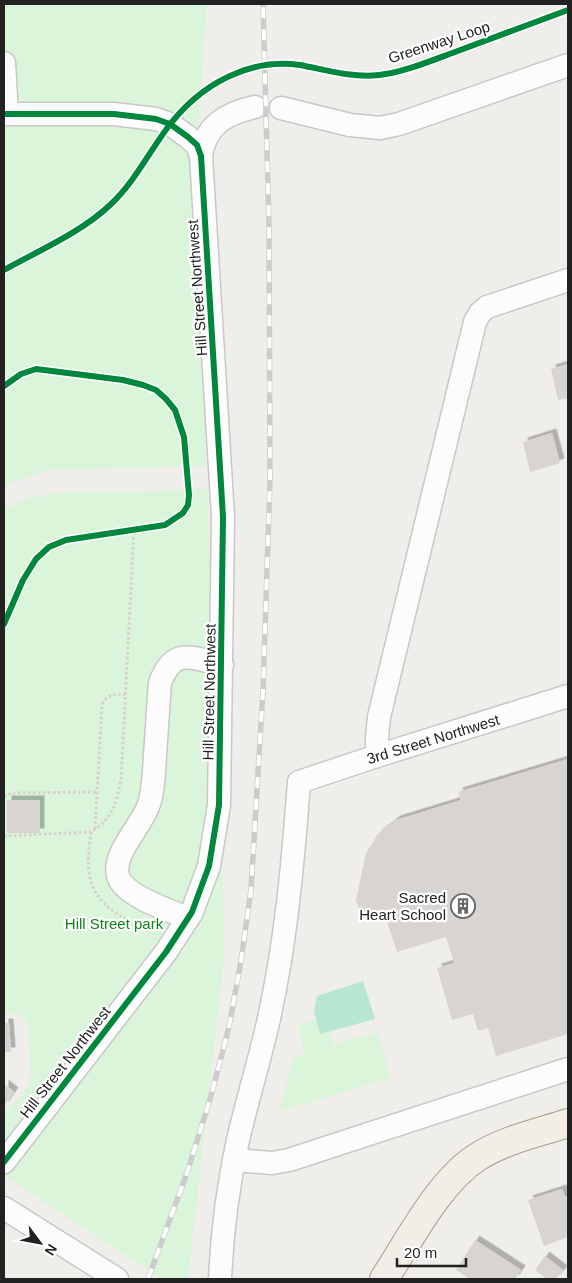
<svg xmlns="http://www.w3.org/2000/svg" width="572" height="1283" font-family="Arial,sans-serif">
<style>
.park{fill:#daf5da}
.pitch{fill:#b7e6d2}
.building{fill:#d7d4d2;filter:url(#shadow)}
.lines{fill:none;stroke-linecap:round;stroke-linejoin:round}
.minor-casing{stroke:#c9c8c7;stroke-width:25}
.major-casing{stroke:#a79c86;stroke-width:30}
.path{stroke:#dccecd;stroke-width:3;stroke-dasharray:2.5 2.5;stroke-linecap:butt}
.minor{stroke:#fdfcfc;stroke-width:22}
.major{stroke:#f3ede7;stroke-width:28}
.rail-casing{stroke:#ccc;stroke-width:5.5}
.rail{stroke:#fff;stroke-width:4;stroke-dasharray:11;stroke-linecap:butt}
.cycleway-casing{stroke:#fff;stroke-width:9}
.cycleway{stroke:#00873e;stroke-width:6}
.labels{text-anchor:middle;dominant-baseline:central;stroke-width:4.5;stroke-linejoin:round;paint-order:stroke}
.street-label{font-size:15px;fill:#222;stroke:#fff}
.poi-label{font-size:15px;fill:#222;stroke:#fff;text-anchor:end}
.park-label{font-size:15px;fill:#0c8416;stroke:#fff}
</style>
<defs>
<filter id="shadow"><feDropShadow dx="4.5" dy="-4.5" stdDeviation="0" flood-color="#0004"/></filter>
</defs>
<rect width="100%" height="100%" fill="#f0eeeb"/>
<g class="park">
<polygon points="4,4 207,4 197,145 206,466 48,470 12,482 4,487"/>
<polygon points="207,489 225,948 188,1279 161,1279 4,1175 4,1115 31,1082 28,1022 18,1013 4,1013 4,513 8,508 29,498 59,493 138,492"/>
<polygon points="316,1020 320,1033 330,1031 334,1045 377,1032 391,1078 280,1111 293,1059 305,1055 299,1030 300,1025"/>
</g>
<polygon class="pitch" points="363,981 375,1019 320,1034 314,1011 317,996"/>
<g class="building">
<polygon points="568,364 568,398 558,400 551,369"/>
<polygon points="552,433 560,463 530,472 523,442"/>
<polygon points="568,759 568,1034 496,1056 488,1028 478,1031 473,1014 452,1020 437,968 454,963 446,937 397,952 384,912 362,919 356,900 366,853 378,834 396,820 461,800 458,792"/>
<rect x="7" y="800" width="33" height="33"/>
<polygon points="4,1023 9,1023 11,1052 4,1052"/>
<polygon points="4,1084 14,1092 4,1106"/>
<polygon points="562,1189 565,1197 568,1196 568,1237 544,1246 528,1200"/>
<polygon points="475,1240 521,1270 515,1279 470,1279 456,1270"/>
<polygon points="545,1256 563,1270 556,1279 547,1279 535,1270"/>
</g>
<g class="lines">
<defs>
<g id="minor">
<polyline points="4,63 7,114"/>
<polyline points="281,108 350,125 380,128 399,124 568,65"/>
<polyline points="4,114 114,114 156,119 170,124 188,137 197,145 201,156"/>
<polyline points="377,756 377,737 379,717 475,322 480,313 487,307 568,280"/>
<path d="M188,918c-18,-7 -64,-22 -70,-42 -6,-23 24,-50 31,-72 5,-15 5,-33 6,-49 2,-24 3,-48 5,-72 13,-36 31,-26 62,-18"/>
<polyline points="234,1160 272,1163 289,1160 568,1069"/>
<path d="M4,1162l162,-210 26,-40 17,-46 10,-61 4,-288 -22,-361c4,-31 26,-43 54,-49"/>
<polyline points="4,1208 117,1279"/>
<path d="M220,1279c2,-46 8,-93 18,-139 9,-39 21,-78 30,-117 18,-80 25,-160 31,-241l78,-26 191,-60"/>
</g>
<path id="major" d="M384,1279c25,-38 54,-96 92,-121 27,-18 62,-25 92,-35"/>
</defs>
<use href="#minor" class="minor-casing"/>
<use href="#major" class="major-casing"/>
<g class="path">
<polyline points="4,797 11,793 97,792"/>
<path d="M95,829l7,-124c5,-12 13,-10 24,-11"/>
<path d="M91,832c-1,12 -4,27 -2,40 4,34 35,46 62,60"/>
<path d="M4,836l87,-4c22,-14 25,-28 30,-52l13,-250"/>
</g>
<use href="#minor" class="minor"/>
<use href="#major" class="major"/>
<defs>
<polyline id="rail" points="148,1279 187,1173 211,1096 229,1027 241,961 251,890 263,690 270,480 269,226 263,4"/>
</defs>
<use href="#rail" class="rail-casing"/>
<use href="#rail" class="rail"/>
<defs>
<g id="cycleway">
<polyline points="4,114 114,114 156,119 170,124 188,137 197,145 201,156 223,517 219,805 209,866 192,912 166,952 4,1162"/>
<path d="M4,270c34,-19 78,-38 106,-65 25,-23 40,-55 61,-82 17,-21 40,-40 66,-50 19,-8 42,-11 63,-8 26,5 52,13 79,10 23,-2 54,-15 76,-23 38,-14 75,-28 113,-42"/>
<polyline points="4,386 21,374 36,369 123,380 143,385 156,390 166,399 175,410 184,437 189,495 188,505 183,513 165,525 66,540 49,547 36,559 23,580 4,624"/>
</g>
</defs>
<use href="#cycleway" class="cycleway-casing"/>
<use href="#cycleway" class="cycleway"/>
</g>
<defs>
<symbol id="building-ring" viewBox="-11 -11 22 22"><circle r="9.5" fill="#fff" stroke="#6a6968" stroke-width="1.5"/><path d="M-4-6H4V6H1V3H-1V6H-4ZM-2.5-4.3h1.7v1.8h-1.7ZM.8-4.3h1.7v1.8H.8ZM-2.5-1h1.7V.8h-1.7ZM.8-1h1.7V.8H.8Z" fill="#6a6968"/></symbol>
</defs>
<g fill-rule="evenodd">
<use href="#building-ring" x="449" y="892" width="28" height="28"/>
</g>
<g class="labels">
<g class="street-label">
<text transform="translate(439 42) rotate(-18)">Greenway Loop</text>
<text transform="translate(197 288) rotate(-94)">Hill Street Northwest</text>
<text transform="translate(209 692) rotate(-89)">Hill Street Northwest</text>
<text transform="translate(433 739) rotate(-17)">3rd Street Northwest</text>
<text transform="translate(65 1062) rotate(-52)">Hill Street Northwest</text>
</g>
<g class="poi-label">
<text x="446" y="897">Sacred<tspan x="446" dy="17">Heart School</tspan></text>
</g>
<g class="park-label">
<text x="114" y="923">Hill Street park</text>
</g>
</g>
<rect width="572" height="1283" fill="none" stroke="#222222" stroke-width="10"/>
<g transform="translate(40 1243) rotate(122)" stroke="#ffffff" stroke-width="4" paint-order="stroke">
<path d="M0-4L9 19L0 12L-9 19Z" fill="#222222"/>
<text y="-8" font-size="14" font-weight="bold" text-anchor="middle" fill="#222222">N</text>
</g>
<path d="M397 1258v8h69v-8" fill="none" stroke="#222222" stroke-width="2.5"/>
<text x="404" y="1258" font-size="15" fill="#222222" stroke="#ffffff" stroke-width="4" paint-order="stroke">20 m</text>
</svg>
